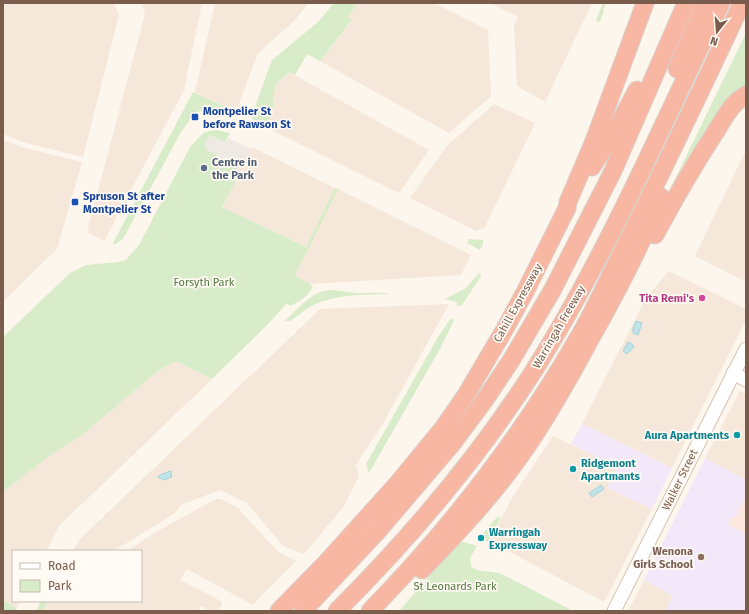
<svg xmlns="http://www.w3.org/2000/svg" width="749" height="614" font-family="'Fira Sans',sans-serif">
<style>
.residential{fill:#f5e8da}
.commercial{fill:#fde8e0}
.industrial{fill:#efe9e4}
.education{fill:#f3e8fa}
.green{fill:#d8ecc9}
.water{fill:#bfe3e8;stroke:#a5d3da}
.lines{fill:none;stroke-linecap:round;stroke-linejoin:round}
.secondary-casing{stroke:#d6c0b0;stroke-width:15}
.highway-casing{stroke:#dad1cd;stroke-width:19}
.secondary{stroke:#fff;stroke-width:13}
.highway{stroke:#f7b7a3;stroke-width:17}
.transit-dot{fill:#1a4fb4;stroke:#fffaf3;stroke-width:1.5}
.service-dot{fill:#5c6f8a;stroke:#fffaf3;stroke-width:1.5}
.hotel-dot{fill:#d1479c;stroke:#fffaf3;stroke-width:1.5}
.culture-dot{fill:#0f9aa8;stroke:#fffaf3;stroke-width:1.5}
.education-dot{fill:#8d6e63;stroke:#fffaf3;stroke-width:1.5}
.labels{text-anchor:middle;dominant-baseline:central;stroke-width:3.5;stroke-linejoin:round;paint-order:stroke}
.transit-label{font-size:11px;font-weight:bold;fill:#164399;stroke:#fffaf3;text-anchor:start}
.service-label{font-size:11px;font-weight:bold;fill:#4e5e75;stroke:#fffaf3;text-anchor:start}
.park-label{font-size:11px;fill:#537a41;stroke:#fffaf3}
.hotel-label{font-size:11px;font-weight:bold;fill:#b23c85;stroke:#fffaf3;text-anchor:end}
.street-label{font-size:11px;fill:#7a5c4d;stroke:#fffaf3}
.culture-label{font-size:11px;font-weight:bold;fill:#0d838f;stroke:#fffaf3;text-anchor:start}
.education-label{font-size:11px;font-weight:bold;fill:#785e54;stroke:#fffaf3;text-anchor:end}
</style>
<rect width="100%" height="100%" fill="#fdf6ec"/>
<g class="residential">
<polygon points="3,3 114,3 119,15 83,157 26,143 3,134"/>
<polygon points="142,3 202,3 184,90 104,241 87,232 145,14"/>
<polygon points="215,3 309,3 294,21 258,53 237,109 233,110 195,92"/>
<polygon points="357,3 434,3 488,30 491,96 449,133 320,61 352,21 348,18"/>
<polygon points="490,3 592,3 545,102 517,86 514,26 518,17"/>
<polygon points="289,72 429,150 399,193 265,127 271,116 273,106 274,93 276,84"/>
<polygon points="494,104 535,123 485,227 476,231 410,198 447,146"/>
<polygon points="3,140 25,148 82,162 57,249 3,302"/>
<polygon points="252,147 335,188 306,247 222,207 235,183 240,165"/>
<polygon points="746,150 746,282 695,256"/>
<polygon points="338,189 471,255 461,275 311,284 295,276"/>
<polygon points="669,271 746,309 746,320 672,468 582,424 646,298"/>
<polygon points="449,304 385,420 356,465 359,476 344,506 304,554 283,546 247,503 220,490 181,505 175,513 114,551 73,551 79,540 320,309"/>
<polygon points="176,361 212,379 60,525 46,551 13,551 13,601 20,601 17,608 3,600 3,492 56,451 81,436 159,370"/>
<polygon points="740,391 746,394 746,480 705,458"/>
<polygon points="553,436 617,467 608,488 652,509 604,602 489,541 513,496"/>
<polygon points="216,499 221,499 238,508 277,551 296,561 253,605 187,569 180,580 223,602 218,611 210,611 201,606 198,611 43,611 48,601 141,601 141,551 127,551 154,533"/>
<polygon points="644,580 673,596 665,611 628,611"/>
</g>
<polygon class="commercial" points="746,496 746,534 728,525 732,516 735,517"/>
<polygon class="industrial" points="209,135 225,142 228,138 251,149 240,165 238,169 225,163 226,161 216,157 216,155 206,150 204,144"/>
<g class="education">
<polygon points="582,424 672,468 652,509 607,488 617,467 571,444"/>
<polygon points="705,458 746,480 746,496 735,517 732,516 728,525 746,534 746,611 665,611 673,596 644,580"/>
</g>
<g class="green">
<polygon points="334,3 357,3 348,18 352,20 320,61 307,54 295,75 289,72 276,84 274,93 273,106 271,116 265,127 251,118 272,60 318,22"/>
<polygon points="603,3 606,3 603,11 604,12 599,23 596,20"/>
<polygon points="746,33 746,88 659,212"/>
<polygon points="193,92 233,110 237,109 233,113 202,110 195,113 181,132 123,239 114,245 113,243"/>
<path d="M217,130l13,3 -5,9 -16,-7 -4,9 1,6 11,5 -1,2 10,4 -1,2 13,6 -3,14 -13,24 84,40 29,-59 3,1 -43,87 16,8 -1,1 3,1c-3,10 -15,16 -23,20l-3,-3 -16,18 -59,58 -36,-18 -17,9 -78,66 -25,15 -53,41v-155l67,-64 16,-8 32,-3 8,-2 13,-15 51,-98 13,-14 6,-2z"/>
<polygon points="469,239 483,240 483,244 480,250 467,243"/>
<polygon points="480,272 481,276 462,305 457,306 457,302 445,299 466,288"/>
<path d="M332,290l24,3h33l-3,1c-26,1 -53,0 -76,13 -7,4 -13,10 -20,14h-5c14,-13 27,-31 47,-31z"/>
<polygon points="451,318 454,320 441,347 369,473 366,464 438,337"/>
<polygon points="499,516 500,519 488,542 479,538 497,517"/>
<path d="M460,541l17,5 -7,12 1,8c11,9 19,3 30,8 24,11 48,25 72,37h-174z"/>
<polygon points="3,600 17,608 15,611 3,611"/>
<polygon points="41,601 48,601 43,611 36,611"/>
</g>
<g class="water">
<polygon points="636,321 642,323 638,335 633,333 633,328"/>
<polygon points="628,342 632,344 634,347 627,354 623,351"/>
<polygon points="170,471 172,472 171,474 172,477 164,480 158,477 160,475"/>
<polygon points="601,485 604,489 592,497 589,493"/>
</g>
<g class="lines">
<defs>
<g id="secondary">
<polyline points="733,373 746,380"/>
<polyline points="614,611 746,349"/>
</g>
<g id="highway">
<polyline points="677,69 705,3"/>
<polyline points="592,167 616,129 637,90"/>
<path d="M655,235c19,-35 38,-69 60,-102 9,-14 16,-30 31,-38"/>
<path d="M422,570c37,-39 74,-78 104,-122 24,-35 45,-73 65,-110 26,-46 50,-92 70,-141"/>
<polyline points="279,611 324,565 398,483 444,427 466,395 506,327 525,292 567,208 568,202 594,141 645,3"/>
<polyline points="303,611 377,532 452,444 484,401 512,359 553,289 613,171 686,3"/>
<path d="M337,611c73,-73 140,-152 196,-239 74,-117 128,-245 188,-369"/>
<path d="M370,611c78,-80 151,-174 207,-271 19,-32 34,-67 51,-100 39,-78 77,-158 114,-237"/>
</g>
</defs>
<use href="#secondary" class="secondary-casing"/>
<use href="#highway" class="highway-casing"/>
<use href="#secondary" class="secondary"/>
<use href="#highway" class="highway"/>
</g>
<g class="transit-dot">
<rect x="191" y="113" width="8" height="8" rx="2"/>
<rect x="71" y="198" width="8" height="8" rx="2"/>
</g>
<circle class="service-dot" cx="204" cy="168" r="4"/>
<circle class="hotel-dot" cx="702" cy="298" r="4"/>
<g class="culture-dot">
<circle cx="737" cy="435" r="4"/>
<circle cx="573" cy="469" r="4"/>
<circle cx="481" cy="538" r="4"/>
</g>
<circle class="education-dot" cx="701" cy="557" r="4"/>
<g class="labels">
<g class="transit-label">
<text x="203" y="111">Montpelier St<tspan x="203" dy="13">before Rawson St</tspan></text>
<text x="83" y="196">Spruson St after<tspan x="83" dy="13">Montpelier St</tspan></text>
</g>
<g class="service-label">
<text x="212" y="162">Centre in<tspan x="212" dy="13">the Park</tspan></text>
</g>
<g class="park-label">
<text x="204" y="282">Forsyth Park</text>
<text x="455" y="586">St Leonards Park</text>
</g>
<g class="hotel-label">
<text x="694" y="298">Tita Remi's</text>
</g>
<g class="street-label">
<text transform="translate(518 303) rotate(-61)">Cahill Expressway</text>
<text transform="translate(559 327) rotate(-60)">Warringah Freeway</text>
<text transform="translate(680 480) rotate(-64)">Walker Street</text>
</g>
<g class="culture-label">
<text x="729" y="435" text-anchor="end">Aura Apartments</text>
<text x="581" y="463">Ridgemont<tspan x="581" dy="13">Apartmants</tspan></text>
<text x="489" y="532">Warringah<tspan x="489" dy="13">Expressway</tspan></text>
</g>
<g class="education-label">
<text x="693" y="551">Wenona<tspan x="693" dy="13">Girls School</tspan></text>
</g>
</g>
<rect width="749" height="614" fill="none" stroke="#7a5c4d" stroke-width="8"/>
<rect x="12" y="550" width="130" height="52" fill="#fffaf3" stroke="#cabbb1"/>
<rect x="20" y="563" width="20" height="6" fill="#ffffff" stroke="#cabbb1"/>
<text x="48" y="570" font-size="12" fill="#7a5c4d">Road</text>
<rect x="20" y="580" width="20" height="12" fill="#d8ecc9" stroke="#cabbb1"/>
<text x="48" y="590" font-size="12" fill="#7a5c4d">Park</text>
<g transform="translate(717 32) rotate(197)" stroke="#fffaf3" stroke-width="3" paint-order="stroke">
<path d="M0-3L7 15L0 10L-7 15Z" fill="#7a5c4d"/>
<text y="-6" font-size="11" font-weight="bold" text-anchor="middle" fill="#7a5c4d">N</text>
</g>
</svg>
